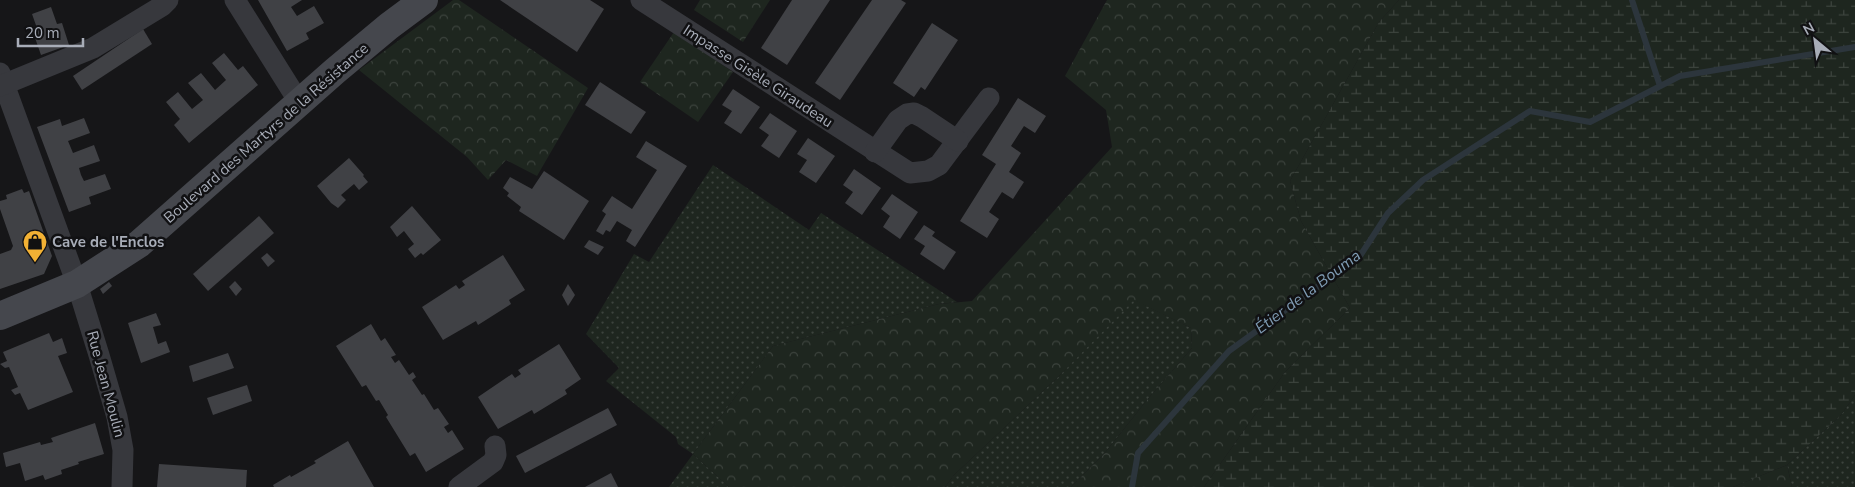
<svg xmlns="http://www.w3.org/2000/svg" width="1855" height="487" font-family="'Nunito Sans',sans-serif">
<style>
.grass{fill:url(#grass-dots)}
.forest{fill:url(#forest-crowns)}
.wetland{fill:url(#wetland-marsh)}
.lines{fill:none;stroke-linecap:round;stroke-linejoin:round}
.stream{stroke:#2c353c;stroke-width:6}
.building{fill:#404145}
.street{stroke:#37383d;stroke-width:21}
.secondary{stroke:#45474d;stroke-width:28}
.labels{text-anchor:middle;dominant-baseline:central;stroke-width:5;stroke-linejoin:round;paint-order:stroke}
.street-label{font-size:15px;fill:#a8adb8;stroke:#111113}
.poi-label{font-size:15px;font-weight:bold;fill:#a8adb8;stroke:#111113;text-anchor:start}
.water-label{font-size:16px;font-style:italic;fill:#7f9bb3;stroke:#111113}
</style>
<defs>
<pattern id="grass-dots" width="8" height="8" patternUnits="userSpaceOnUse" patternTransform="scale(1.25)"><rect width="8" height="8" fill="#1e261f"/><path d="M2 2h.1M6 6h.1" fill="none" stroke="#3c433d" stroke-width="1.8" stroke-linecap="round"/></pattern>
<pattern id="forest-crowns" width="20" height="18" patternUnits="userSpaceOnUse" patternTransform="scale(1.25)"><rect width="20" height="18" fill="#1e261f"/><path d="M2 6a3 3 0 1 1 6 0M12 15a3 3 0 1 1 6 0" fill="none" stroke="#3c433d"/></pattern>
<pattern id="wetland-marsh" width="20" height="14" patternUnits="userSpaceOnUse" patternTransform="scale(1.25)"><rect width="20" height="14" fill="#1e261f"/><path d="M1 5h8M5 5V1M11 12h8M15 12V8" fill="none" stroke="#3c433d"/></pattern>
</defs>
<rect width="100%" height="100%" fill="#161618"/>
<g class="grass">
<polygon points="713,165 809,230 821,213 957,302 939,304 773,346 693,454 729,487 669,487 693,454 678,444 676,437 606,381 619,368 586,334 634,254 649,262"/>
<polygon points="1133,299 1191,328 1192,348 1147,400 1104,454 1071,487 945,487 954,475 1058,377"/>
<polygon points="1855,395 1855,487 1792,487 1787,465 1841,415"/>
</g>
<g class="forest">
<polygon points="453,0 459,0 588,88 537,176 506,160 488,180 467,157 359,70"/>
<polygon points="700,0 770,0 743,42 694,10"/>
<polygon points="1107,0 1399,0 1379,22 1290,181 1301,221 1350,308 1285,372 1204,487 1071,487 1104,454 1147,400 1192,348 1191,328 1134,300 1058,377 954,475 945,487 729,487 693,454 773,346 939,304 972,301 1112,147 1106,110 1065,76"/>
<polygon points="674,32 733,72 698,122 640,82"/>
<polygon points="1787,465 1792,487 1733,487"/>
</g>
<polygon class="wetland" points="1399,0 1855,0 1855,395 1841,415 1787,465 1733,487 1204,487 1285,372 1350,308 1301,221 1290,181 1379,22"/>
<g class="lines">
<g class="stream">
<polyline points="1632,0 1660,86"/>
<polyline points="1132,487 1138,453 1229,351 1360,256 1388,213 1423,180 1530,111 1590,122 1680,76 1855,47"/>
</g>
</g>
<g class="building">
<polygon points="258,0 302,0 291,7 297,16 314,6 324,23 306,33 309,39 287,51"/>
<polygon points="500,0 590,0 604,9 577,52"/>
<polygon points="792,0 830,0 787,65 761,48"/>
<polygon points="872,0 901,0 906,3 840,100 815,83"/>
<polygon points="51,7 57,24 62,23 69,45 41,55 33,32 38,31 32,14"/>
<polygon points="932,23 958,40 925,90 921,87 914,97 893,83"/>
<polygon points="143,29 152,44 82,90 73,76"/>
<polygon points="224,53 238,70 243,66 258,85 189,143 174,125 180,119 166,102 178,92 192,109 203,100 188,83 201,73 215,90 226,80 212,63"/>
<polygon points="600,82 646,112 631,134 585,105"/>
<polygon points="733,89 760,107 741,134 724,123 732,111 722,105"/>
<polygon points="1018,98 1046,116 1035,133 1024,126 1011,146 1021,153 1009,172 1024,182 1013,199 1002,192 989,212 999,219 987,238 960,221 996,164 982,155"/>
<polygon points="770,113 797,131 779,158 761,146 769,135 759,128"/>
<polygon points="84,118 90,133 68,141 73,153 94,145 100,161 79,168 81,175 84,181 105,174 111,189 89,197 91,204 69,212 37,127 60,119 62,126"/>
<polygon points="808,138 835,156 816,183 799,172 807,160 797,154"/>
<polygon points="646,141 687,166 635,247 626,241 632,230 617,221 610,232 606,230 603,235 596,231 606,214 602,211 612,196 632,209 657,170 636,157"/>
<polygon points="349,158 364,175 363,176 368,182 359,190 354,184 341,195 346,200 338,208 331,203 317,186"/>
<polygon points="854,169 881,188 862,215 845,203 853,192 843,185"/>
<polygon points="544,171 589,201 564,240 519,211 521,207 507,196 509,193 503,188 510,177 532,189"/>
<polygon points="22,189 24,193 29,191 52,256 44,274 0,289 0,254 11,250 13,246 0,209 0,201 7,199 6,195"/>
<polygon points="892,194 918,212 900,239 883,227 890,216 881,209"/>
<polygon points="412,206 441,240 423,255 421,253 415,258 408,249 414,244 404,231 397,237 390,227"/>
<polygon points="259,216 274,233 208,291 193,274"/>
<polygon points="924,225 935,232 932,236 956,252 944,270 920,254 925,246 914,239"/>
<polygon points="589,240 604,247 598,255 584,247"/>
<polygon points="267,253 275,261 268,267 261,258"/>
<polygon points="503,255 525,290 509,300 511,304 478,325 476,321 443,340 422,307 456,285 459,289 465,285 462,281"/>
<polygon points="235,281 242,289 236,296 229,287"/>
<polygon points="109,282 112,286 103,294 100,289"/>
<polygon points="568,284 575,295 568,306 562,295"/>
<polygon points="156,313 161,325 153,327 158,344 166,341 170,352 141,363 128,323"/>
<polygon points="371,324 381,341 385,338 396,355 391,357 395,363 399,360 409,375 413,372 416,377 412,380 422,395 424,394 434,410 438,408 449,424 444,427 448,433 452,430 464,449 426,472 415,453 410,456 386,417 388,415 379,400 376,401 366,385 362,387 336,346"/>
<polygon points="49,333 53,342 62,338 67,353 58,356 73,392 28,410 20,393 15,395 11,390 18,387 9,367 5,368 0,364 7,361 3,352"/>
<polygon points="559,344 581,379 565,390 567,394 534,414 532,410 498,429 478,397 512,374 515,378 521,374 518,370"/>
<polygon points="228,353 234,368 193,382 189,366"/>
<polygon points="247,385 252,401 213,415 207,398"/>
<polygon points="608,408 617,425 525,473 516,456"/>
<polygon points="95,423 104,454 78,462 79,464 61,470 62,474 45,480 43,475 25,481 20,463 6,467 3,453 40,442 41,445 53,442 51,438"/>
<polygon points="348,441 374,487 274,487 273,485 290,475 291,477 316,463 314,461"/>
<polygon points="159,464 247,470 246,487 157,487"/>
<polygon points="611,473 618,487 585,487"/>
</g>
<g class="lines">
<g class="street">
<polyline points="235,0 299,102"/>
<polyline points="641,0 910,173 928,171 939,165 989,98"/>
<polyline points="0,73 77,284 99,355 117,417 123,450 122,487"/>
<polyline points="0,86 93,48 162,6 168,0"/>
<polyline points="875,152 898,120 907,114 914,113 922,117 958,141"/>
<polyline points="459,487 493,462 496,455 495,446"/>
</g>
<polyline class="secondary" points="0,316 77,284 139,244 335,71 389,26 424,0"/>
</g>
<defs>
<symbol id="shop-pin" viewBox="-11 -11 22 30"><path d="M0 17L-7.5 6A9.5 9.5 0 1 1 7.5 6Z" fill="#f2b134" stroke="#111113"/><path d="M-5-2.5h2.3a2.7 3.5 0 0 1 5.4 0H5L5.5 6h-11ZM-1.5-2.5h3a1.5 2.3 0 0 0-3 0Z" fill="#111"/></symbol>
</defs>
<g fill-rule="evenodd">
<use href="#shop-pin" x="21" y="228" width="28" height="38"/>
</g>
<g class="labels">
<g class="street-label">
<text transform="translate(758 76) rotate(33)">Impasse Gisèle Giraudeau</text>
<text transform="translate(266 133) rotate(-41)">Boulevard des Martyrs de la Résistance</text>
<text transform="translate(106 384) rotate(75)">Rue Jean Moulin</text>
</g>
<g class="poi-label">
<text x="52" y="242">Cave de l'Enclos</text>
</g>
<g class="water-label">
<text transform="translate(1308 292) rotate(-37)">Étier de la Bouma</text>
</g>
</g>
<g transform="translate(1815 40) rotate(331)" stroke="#111113" stroke-width="4" paint-order="stroke">
<path d="M0-4L9 19L0 12L-9 19Z" fill="#a8adb8"/>
<text y="-8" font-size="14" font-weight="bold" text-anchor="middle" fill="#a8adb8">N</text>
</g>
<path d="M18 38v8h65v-8" fill="none" stroke="#a8adb8" stroke-width="2.5"/>
<text x="25" y="38" font-size="15" fill="#a8adb8" stroke="#111113" stroke-width="4" paint-order="stroke">20 m</text>
</svg>
